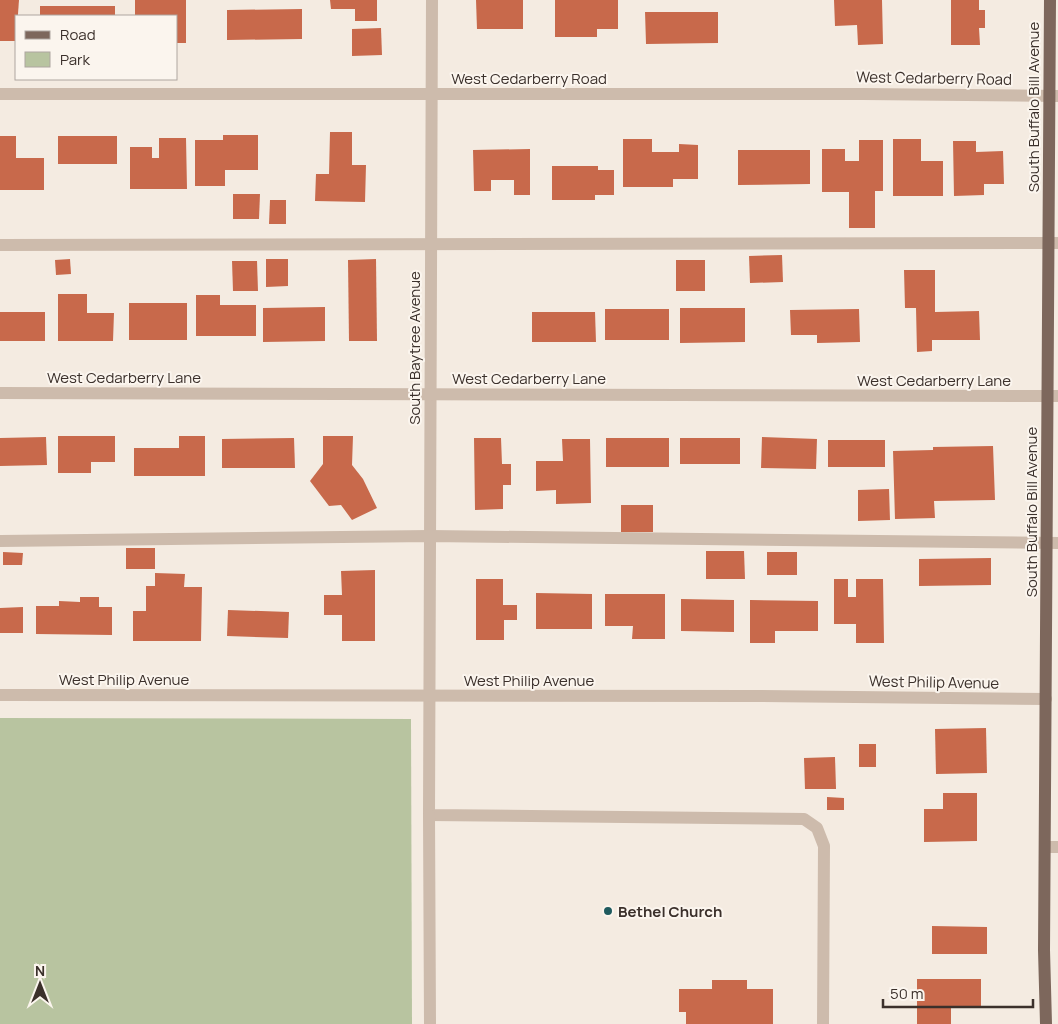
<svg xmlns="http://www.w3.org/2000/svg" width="1058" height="1024" font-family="Manrope,sans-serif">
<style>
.green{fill:#b8c4a0}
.building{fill:#c8694b}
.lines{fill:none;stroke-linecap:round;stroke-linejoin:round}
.minor{stroke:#cdbbac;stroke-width:12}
.major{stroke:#7d675c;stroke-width:12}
.poi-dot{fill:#1f5a5e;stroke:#fbf5ee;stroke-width:2}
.labels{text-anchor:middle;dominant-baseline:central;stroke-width:4;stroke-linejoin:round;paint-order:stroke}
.street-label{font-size:15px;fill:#3b302b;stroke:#fbf5ee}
.poi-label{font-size:15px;font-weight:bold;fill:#3b302b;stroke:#fbf5ee;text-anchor:start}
</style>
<rect width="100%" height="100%" fill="#f4ebe1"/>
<polygon class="green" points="0,718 411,719 412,1024 0,1024"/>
<g class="building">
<polygon points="0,0 19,0 16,41 0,41"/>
<polygon points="135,0 186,0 186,43 176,43 176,16 135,16"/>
<polygon points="330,0 377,0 377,21 355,21 355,9 331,9"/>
<polygon points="476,0 523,0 523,29 477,29"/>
<polygon points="555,0 618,0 618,29 597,29 597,37 555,37"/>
<polygon points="834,0 882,0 883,44 858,45 857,25 835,26"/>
<polygon points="951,0 979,0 979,10 985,10 985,28 979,28 980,45 951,45"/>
<rect x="40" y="6" width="75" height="10"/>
<polygon points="302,9 302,39 227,40 227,10"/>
<polygon points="645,12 718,12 718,43 646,44"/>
<polygon points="381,28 382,55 352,56 352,29"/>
<polygon points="330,132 352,132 352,165 366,165 365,202 315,201 316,174 329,174"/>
<polygon points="223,135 258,135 258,170 225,170 225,186 195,186 195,140 223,140"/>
<polygon points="0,136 16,136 16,158 44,158 44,190 0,190"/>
<rect x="58" y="136" width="59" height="28"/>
<polygon points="159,138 186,138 187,189 130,189 130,147 152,147 152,158 159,158"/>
<polygon points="623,139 652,139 652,152 679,152 679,144 698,145 698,179 673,179 673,187 623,187"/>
<polygon points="893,139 921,139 921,161 943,161 943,196 893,196"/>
<polygon points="859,140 883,140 883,191 875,191 875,228 849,228 849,192 822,192 822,149 845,149 845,161 859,161"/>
<polygon points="953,141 976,141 976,152 1003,151 1004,184 984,184 984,195 954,196"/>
<polygon points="530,149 530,195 514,195 514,180 491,180 491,191 474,191 473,150"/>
<polygon points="738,150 810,150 810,184 738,185"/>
<polygon points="552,166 598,166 598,170 614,170 614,195 595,195 595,200 552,200"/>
<polygon points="233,194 260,194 259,219 233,219"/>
<polygon points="270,200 286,200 286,224 269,224"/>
<polygon points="782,255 783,282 750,283 749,256"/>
<polygon points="70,259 71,274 56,275 55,260"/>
<polygon points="266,259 288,259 288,286 266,287"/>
<polygon points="376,259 377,341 349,341 348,260"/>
<rect x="676" y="260" width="29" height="31"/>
<polygon points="232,261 257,261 258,291 233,291"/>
<polygon points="904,270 935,270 935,312 979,311 980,340 932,340 932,351 917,352 916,308 905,308"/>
<polygon points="58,294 87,294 87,313 114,313 113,341 58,341"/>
<polygon points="196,295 220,295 220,305 256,305 256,336 196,336"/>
<rect x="129" y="303" width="58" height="37"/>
<polygon points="325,307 325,341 263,342 263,308"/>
<polygon points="680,308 745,308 745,342 680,343"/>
<rect x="605" y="309" width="64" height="31"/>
<polygon points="859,309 860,342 817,343 817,335 791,335 790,310"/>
<rect x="0" y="312" width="45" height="29"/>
<polygon points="532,312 595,312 596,342 532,342"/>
<polygon points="58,436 115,436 115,462 91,462 91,473 58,473"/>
<polygon points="179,436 205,436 205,476 134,476 134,448 179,448"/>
<polygon points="323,436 353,436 352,465 363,479 377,508 352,520 341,505 329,506 310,481 323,464"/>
<polygon points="46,437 47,465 0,466 0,438"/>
<polygon points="762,437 817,439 816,469 761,468"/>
<polygon points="294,438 295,468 222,468 222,439"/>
<polygon points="474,438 501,438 502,464 511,464 511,485 503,485 503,509 475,510"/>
<rect x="606" y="438" width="63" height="29"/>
<rect x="680" y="438" width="60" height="26"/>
<polygon points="562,439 590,439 591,503 556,504 556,490 536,491 536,461 563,461"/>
<rect x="828" y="440" width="57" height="27"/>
<polygon points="993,446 995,500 934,501 935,518 895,519 893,451 933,450 933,447"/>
<polygon points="889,489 890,520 858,521 858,490"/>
<rect x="621" y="505" width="32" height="27"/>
<rect x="126" y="548" width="29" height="21"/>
<polygon points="706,551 744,551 745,579 706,579"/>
<polygon points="3,552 23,553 22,565 3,565"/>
<rect x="767" y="552" width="30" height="23"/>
<polygon points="991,558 991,585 919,586 919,559"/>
<polygon points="375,570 375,641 342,641 342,615 324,615 324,595 342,595 341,571"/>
<polygon points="155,573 185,574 184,587 202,587 201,641 133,641 133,611 146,611 146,586 155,586"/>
<polygon points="476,579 503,579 503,605 517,605 517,620 504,620 504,640 476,640"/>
<polygon points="834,579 848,579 848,597 856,597 856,579 883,579 884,643 856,643 856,624 834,624"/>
<polygon points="536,593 592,594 592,629 536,629"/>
<polygon points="605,594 665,594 665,639 632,639 633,626 605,626"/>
<polygon points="80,597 99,597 99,607 112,607 112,635 36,634 36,606 59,606 59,601 80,602"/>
<polygon points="681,599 734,600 734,632 681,631"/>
<polygon points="750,600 818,601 818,631 775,631 775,643 750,643"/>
<polygon points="23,607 23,633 0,633 0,608"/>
<polygon points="228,610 289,612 288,638 227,636"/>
<polygon points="986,728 987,773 936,774 935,729"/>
<rect x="859" y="744" width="17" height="23"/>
<polygon points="835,757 836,789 805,789 804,758"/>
<polygon points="943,793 977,793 977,841 924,842 924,809 943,809"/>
<polygon points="827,797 844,798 844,810 827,810"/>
<polygon points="932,926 987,927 987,954 932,954"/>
<polygon points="917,979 981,979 981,1007 951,1008 951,1024 917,1024"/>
<polygon points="712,980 747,980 747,989 773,989 773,1024 686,1024 686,1012 679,1012 679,989 712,989"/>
</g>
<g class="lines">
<g class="minor">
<polyline points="432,0 429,815 804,819 817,828 824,846 823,1024"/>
<polyline points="0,94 863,94 1058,96"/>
<polyline points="0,245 1058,243"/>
<polyline points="0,393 1058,396"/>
<polyline points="0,541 430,536 1058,543"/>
<polyline points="0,695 753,696 1046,699"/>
<polyline points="429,815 430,1024"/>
<polyline points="1045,847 1058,847"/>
</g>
<polyline class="major" points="1046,1024 1044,950 1050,0"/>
</g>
<circle class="poi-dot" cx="608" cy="911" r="5"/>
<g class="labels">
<g class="street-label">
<text x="529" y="78">West Cedarberry Road</text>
<text transform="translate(934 78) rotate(1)">West Cedarberry Road</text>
<text transform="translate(1033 107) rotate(-90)">South Buffalo Bill Avenue</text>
<text transform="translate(414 348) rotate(-90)">South Baytree Avenue</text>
<text x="124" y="377">West Cedarberry Lane</text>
<text x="529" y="378">West Cedarberry Lane</text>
<text x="934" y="380">West Cedarberry Lane</text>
<text transform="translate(1031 512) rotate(-90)">South Buffalo Bill Avenue</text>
<text x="124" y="679">West Philip Avenue</text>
<text x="529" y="680">West Philip Avenue</text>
<text transform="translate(934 682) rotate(1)">West Philip Avenue</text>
</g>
<g class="poi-label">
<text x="618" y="911">Bethel Church</text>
</g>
</g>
<rect x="15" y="15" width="162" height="65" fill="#fbf5ee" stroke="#aea6a0"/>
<rect x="25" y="31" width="25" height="8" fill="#7d675c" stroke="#aea6a0"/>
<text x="60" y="40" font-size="15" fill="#3b302b">Road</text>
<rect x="25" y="52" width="25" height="15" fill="#b8c4a0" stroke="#aea6a0"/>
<text x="60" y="65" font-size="15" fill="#3b302b">Park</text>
<g transform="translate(40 984)" stroke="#fbf5ee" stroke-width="4" paint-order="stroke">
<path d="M0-4L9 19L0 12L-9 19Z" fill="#3b302b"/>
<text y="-8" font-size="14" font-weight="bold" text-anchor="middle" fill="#3b302b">N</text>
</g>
<path d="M883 999v8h150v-8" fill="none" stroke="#3b302b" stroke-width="2.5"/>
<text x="890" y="999" font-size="15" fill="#3b302b" stroke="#fbf5ee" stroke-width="4" paint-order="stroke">50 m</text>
</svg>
